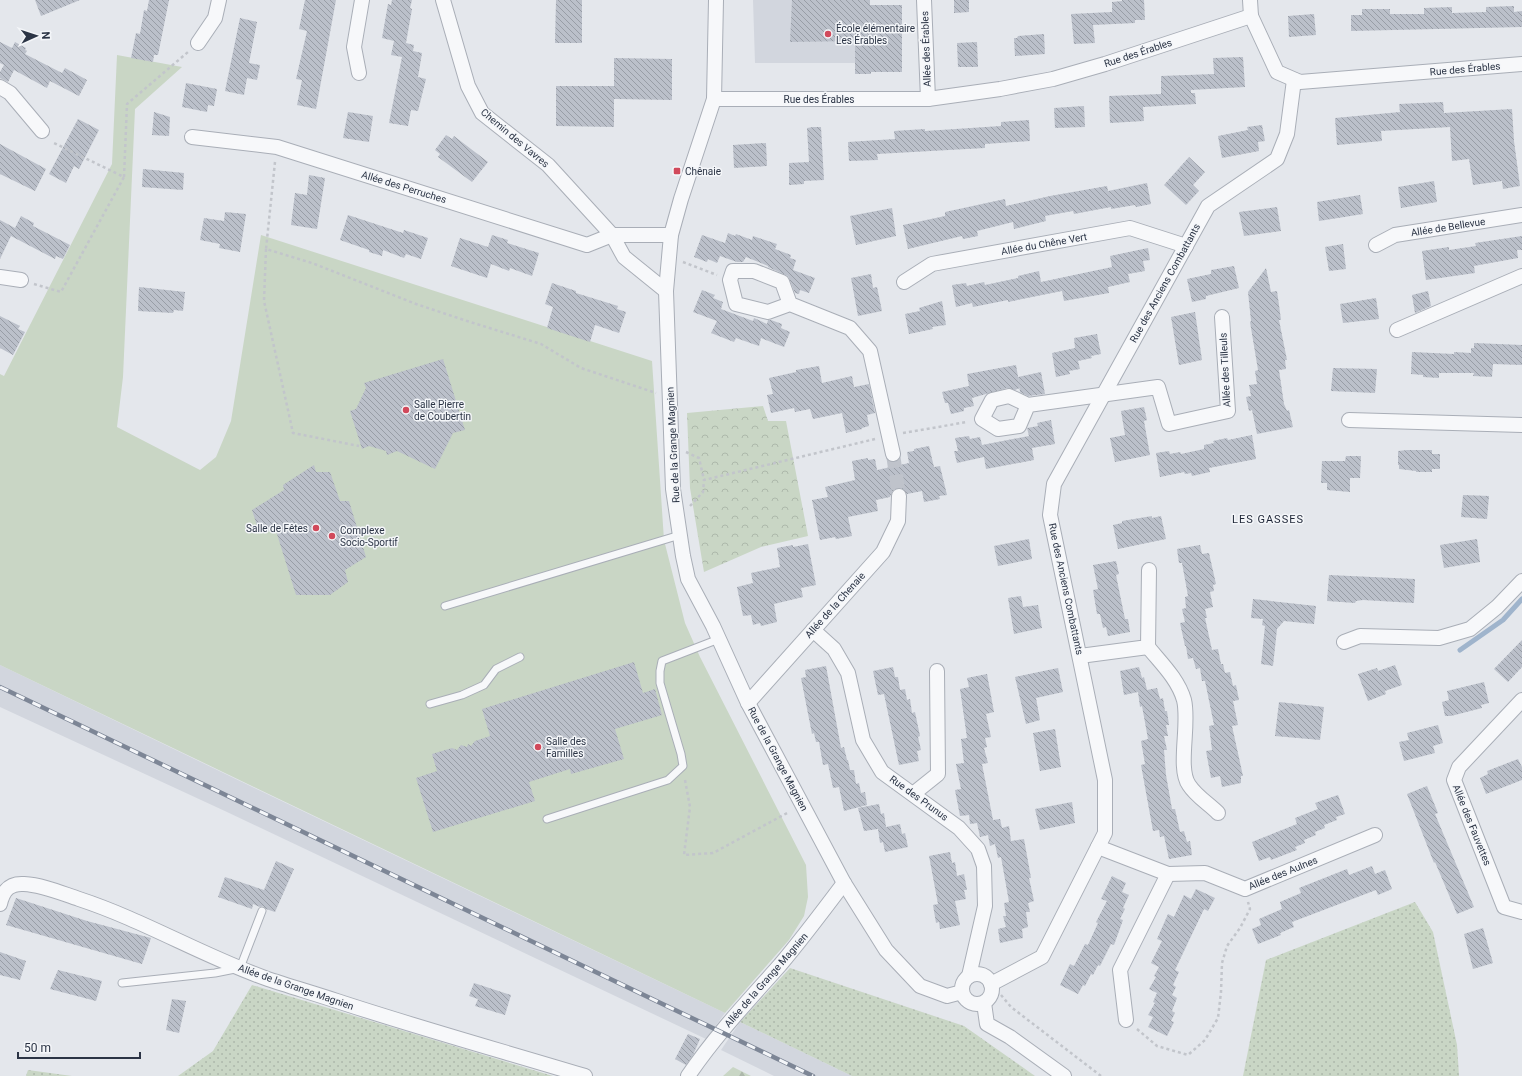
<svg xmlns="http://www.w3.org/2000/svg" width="1522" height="1076" font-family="Roboto,sans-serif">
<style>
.built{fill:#d2d6de}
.grass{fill:url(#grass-dots)}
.forest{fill:url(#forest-firs)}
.park{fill:url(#park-crowns)}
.pitch{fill:#c9d6c5}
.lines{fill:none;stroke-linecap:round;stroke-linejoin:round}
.stream{stroke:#9fb4cc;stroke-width:5}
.building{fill:url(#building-back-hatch)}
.minor-tunnel{stroke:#bfc3cb;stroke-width:14;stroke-dasharray:14 7;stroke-linecap:butt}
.service-casing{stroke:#a9aeb7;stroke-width:9}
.minor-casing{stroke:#a9aeb7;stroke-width:16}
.path{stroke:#c2c5cb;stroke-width:2.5;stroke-dasharray:3 3;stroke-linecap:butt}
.service{stroke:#f7f8fa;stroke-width:7}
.minor{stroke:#f7f8fa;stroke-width:14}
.rail-casing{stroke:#7d8696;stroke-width:4.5}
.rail{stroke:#f4f6f9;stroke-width:3;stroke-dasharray:9;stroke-linecap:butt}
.poi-dot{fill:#d1495b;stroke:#f4f6f9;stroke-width:1.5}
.labels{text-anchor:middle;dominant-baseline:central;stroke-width:3;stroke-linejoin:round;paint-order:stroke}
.poi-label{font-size:10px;fill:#2b3445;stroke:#f4f6f9;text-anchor:start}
.street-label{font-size:10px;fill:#2b3445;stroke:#f4f6f9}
.neighbourhood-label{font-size:11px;letter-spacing:1px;fill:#1d2536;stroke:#f4f6f9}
</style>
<defs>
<pattern id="grass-dots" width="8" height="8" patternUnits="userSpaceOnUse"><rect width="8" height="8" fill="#c9d6c5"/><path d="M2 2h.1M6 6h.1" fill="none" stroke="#adb8ab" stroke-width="1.8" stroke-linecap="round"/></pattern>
<pattern id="forest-firs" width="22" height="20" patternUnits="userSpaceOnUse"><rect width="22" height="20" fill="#c9d6c5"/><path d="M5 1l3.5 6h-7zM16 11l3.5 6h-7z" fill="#adb8ab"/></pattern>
<pattern id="park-crowns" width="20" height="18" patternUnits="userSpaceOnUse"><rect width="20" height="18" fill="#c9d6c5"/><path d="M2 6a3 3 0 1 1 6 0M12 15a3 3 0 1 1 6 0" fill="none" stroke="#adb8ab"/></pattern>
<pattern id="building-back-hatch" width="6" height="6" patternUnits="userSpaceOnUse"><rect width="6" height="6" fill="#bbc0ca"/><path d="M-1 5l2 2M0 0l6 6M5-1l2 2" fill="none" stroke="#989da6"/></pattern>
</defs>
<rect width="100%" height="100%" fill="#e4e7ec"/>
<g class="built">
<polygon points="753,0 870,0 870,5 902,5 902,72 871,72 855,63 755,63"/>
<polygon points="0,665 240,781 725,1013 706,1039 227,812 0,707"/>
<polygon points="740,1022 852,1076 774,1076 721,1050"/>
</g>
<g class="grass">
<polygon points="1415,902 1433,932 1457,1045 1459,1076 1243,1076 1266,960"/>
<polygon points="790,968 964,1026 1035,1076 852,1076 740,1022"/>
<polygon points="252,985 553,1076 178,1076 213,1051"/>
<polygon points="28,1070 72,1076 26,1076"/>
</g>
<polygon class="forest" points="733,1067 751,1076 723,1076"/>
<polygon class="park" points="763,406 768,421 786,421 808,536 761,547 704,572 690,488 687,413"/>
<polygon class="pitch" points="117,55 182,67 135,109 123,377 117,427 200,470 216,457 231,421 261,235 652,361 664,540 685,623 700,657 806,865 808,897 804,916 789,940 725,1013 0,665 0,374 4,376 112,164"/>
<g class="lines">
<polyline class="stream" points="1460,650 1503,620 1522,599"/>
</g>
<g class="building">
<polygon points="35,0 80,0 41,16"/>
<polygon points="149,0 169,0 158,55 154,55 153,62 131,58 136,33 140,34 144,10 147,11"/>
<polygon points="305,0 336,0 316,109 297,105 302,80 296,79 307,31 299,29"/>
<polygon points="392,0 412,0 410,8 412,9 406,43 414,45 413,51 422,53 418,77 426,79 418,111 411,110 408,126 389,123 402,57 391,55 394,41 382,38 388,4 391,5"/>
<polygon points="556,0 582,0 582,43 555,43"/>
<polygon points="792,0 870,0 870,5 902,5 902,72 871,72 871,74 855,74 855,41 790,42"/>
<polygon points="954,0 969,0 969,12 954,13"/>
<polygon points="1122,0 1144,0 1145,20 1135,20 1135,23 1093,25 1095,43 1074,44 1071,14 1112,12 1112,2 1122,1"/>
<polygon points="1514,6 1514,12 1522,11 1522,27 1351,31 1351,15 1362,15 1362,9 1390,9 1390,14 1424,14 1424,8 1452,7 1452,13 1486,12 1486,7"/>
<polygon points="1314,14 1316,35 1289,37 1288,16"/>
<polygon points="240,18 257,22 249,63 260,65 257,80 247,78 244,95 225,91"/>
<polygon points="1044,34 1045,54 1015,56 1014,38 1017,38 1018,36"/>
<polygon points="0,42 12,48 15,42 26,48 25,50 27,51 25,54 62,73 65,68 87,80 79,96 50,81 47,88 14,70 8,82 0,78 0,72 4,65 0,63"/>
<polygon points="977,42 978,67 958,67 957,43"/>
<polygon points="1243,57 1245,87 1191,90 1191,93 1195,93 1196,104 1143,107 1144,121 1110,123 1109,96 1161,94 1161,76 1214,74 1213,58"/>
<polygon points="614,58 672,59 672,100 614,99 614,127 556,126 556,86 614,86"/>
<polygon points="186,83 217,89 214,106 208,105 207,112 182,107"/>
<polygon points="1443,102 1444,113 1512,109 1514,141 1520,186 1503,189 1502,181 1473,185 1469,159 1452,161 1450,127 1381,131 1382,141 1337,145 1335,118 1400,112 1399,104"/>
<polygon points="1084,106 1085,127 1055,128 1054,108"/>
<polygon points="154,112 170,117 169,136 152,135"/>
<polygon points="348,112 373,116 369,142 343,138"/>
<polygon points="78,119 99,130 79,169 74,166 66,183 49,174"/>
<polygon points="1029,120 1030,141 985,144 985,148 877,154 878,160 849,161 848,142 895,139 894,131 925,129 925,131 1001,126 1001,122"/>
<polygon points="1262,125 1265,141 1258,142 1259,151 1222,158 1218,136 1248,130 1247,127"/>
<polygon points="813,127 821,127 824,180 804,181 804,184 789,185 789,163 809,162 807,128"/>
<polygon points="446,135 452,139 454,136 488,162 472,182 438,157 440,154 435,150"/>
<polygon points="766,143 767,166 734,168 733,145"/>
<polygon points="0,144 46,169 35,191 0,174"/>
<polygon points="1189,157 1205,172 1193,185 1199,191 1186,205 1164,185"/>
<polygon points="143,169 184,173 183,190 142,187"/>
<polygon points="309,175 325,178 317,229 291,225 295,193 307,195"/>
<polygon points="1434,181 1437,202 1401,208 1398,187"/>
<polygon points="1147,183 1151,204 1136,207 1135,205 1111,209 1111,207 1074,214 1073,211 1045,216 1046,221 1014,229 1013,222 977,231 978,236 963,239 962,236 908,249 903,225 945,216 945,212 1005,199 1006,206 1050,196 1107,186 1108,191"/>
<polygon points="1360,195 1363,214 1319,221 1317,202"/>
<polygon points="1277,207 1281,231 1244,236 1239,212"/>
<polygon points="892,208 896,236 856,245 850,216"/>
<polygon points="225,212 246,214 240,252 219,248 220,244 200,240 204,218 224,221"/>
<polygon points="348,215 403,233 404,230 428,238 421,259 406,254 404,258 383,250 382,256 369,252 369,250 340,240"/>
<polygon points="21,216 34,223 33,226 70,245 63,259 56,256 55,259 11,236 0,259 0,220 15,228"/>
<polygon points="728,233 735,236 736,234 752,240 753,236 777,244 775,249 791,255 790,258 796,260 793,270 815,278 809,293 800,290 799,294 795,293 788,276 768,267 768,266 746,257 743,262 737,262 720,256 717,263 708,259 707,262 694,257 702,235 725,243"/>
<polygon points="492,235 508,240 507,243 539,253 532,276 510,268 509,271 491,264 487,278 451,266 460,238 488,247"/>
<polygon points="1522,236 1522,250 1517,250 1518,258 1474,266 1475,273 1426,280 1422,251 1449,247 1449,250 1476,246 1475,243"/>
<polygon points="1343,244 1346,269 1329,271 1325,247"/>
<polygon points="1148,248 1150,260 1143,261 1145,271 1128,274 1130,282 1108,287 1109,293 1064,301 1062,291 1008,302 1008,300 973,307 972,303 956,307 952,285 966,283 967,286 984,282 985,285 1018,278 1018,276 1039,271 1041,282 1112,267 1110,256"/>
<polygon points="1234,266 1239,288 1206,296 1206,299 1192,302 1187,279 1211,274 1211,270"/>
<polygon points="1266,268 1271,292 1277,291 1279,305 1281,320 1279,320 1287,360 1285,360 1286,369 1279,370 1284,404 1287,411 1289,410 1293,427 1257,434 1252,410 1249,411 1246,397 1251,396 1249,385 1257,384 1255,371 1258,370 1250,322 1251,321 1248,292"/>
<polygon points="871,274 873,288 877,287 882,311 858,316 851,278"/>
<polygon points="552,283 576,291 576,293 618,306 617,309 626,312 619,333 595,325 590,342 547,328 553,307 545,304"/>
<polygon points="139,287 185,292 183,311 174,310 173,313 138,311"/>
<polygon points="702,290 715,295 713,298 723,302 721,309 753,321 754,318 767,324 768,320 771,320 782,324 781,328 790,332 784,347 761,338 759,346 736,338 734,342 711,333 717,321 693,312"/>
<polygon points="1428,291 1431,306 1415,313 1412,295"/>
<polygon points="1376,298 1379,319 1343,323 1340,304"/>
<polygon points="942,301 946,325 932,327 933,329 909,334 905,314 920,311 919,308"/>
<polygon points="1195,312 1202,360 1179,365 1171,317"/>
<polygon points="0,316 20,326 18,329 25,332 13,355 0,348"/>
<polygon points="1097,334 1101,354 1091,356 1092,358 1078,361 1080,369 1069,371 1070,374 1056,377 1052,353 1075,348 1074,338"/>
<polygon points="1474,343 1522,345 1522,365 1493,364 1492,377 1473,376 1474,373 1439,373 1439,378 1423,377 1423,375 1411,374 1412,352 1454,354 1454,352 1471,353 1471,348 1474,348"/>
<polygon points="443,359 465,430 453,433 435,469 397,451 387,455 386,451 369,446 362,449 350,411 356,409 366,388 364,383"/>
<polygon points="1016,365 1020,388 1015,390 1007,388 972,398 974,406 964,408 964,411 951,414 948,403 945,403 942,392 969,386 967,374"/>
<polygon points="819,366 822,383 852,376 854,387 869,384 875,413 867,415 869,426 862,428 862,429 846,433 842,413 813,419 810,409 795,412 794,408 771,413 767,395 773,394 769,378 796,372 796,370"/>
<polygon points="1333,368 1377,369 1375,393 1331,391"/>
<polygon points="1041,372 1045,394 1028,396 1020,392 1018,377"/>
<polygon points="1144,407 1147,420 1144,421 1150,455 1115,462 1110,438 1125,435 1121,411"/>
<polygon points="1051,420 1055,444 1032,448 1034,460 986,469 984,457 957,463 954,451 958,451 955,438 969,436 970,439 980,437 982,445 1029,436 1027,428 1038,426 1037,423"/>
<polygon points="1252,435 1256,459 1209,468 1210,472 1192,476 1191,473 1185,474 1184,472 1160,477 1156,453 1169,451 1170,454 1180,452 1181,454 1204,449 1204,445 1214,443 1213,441 1227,438 1228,440"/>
<polygon points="929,446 934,467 940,466 947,495 939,496 940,499 924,502 922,491 907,494 903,489 895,488 892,492 890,497 876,500 878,511 848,517 852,536 836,539 835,537 820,540 812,500 828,497 825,487 855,480 852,461 868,458 868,460 875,459 877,470 909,463 907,452 914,451 914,449"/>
<polygon points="1407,450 1432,450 1432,454 1440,454 1440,469 1432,469 1432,472 1416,472 1416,471 1399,469 1399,465 1398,465 1398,451"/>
<polygon points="1346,456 1361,456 1360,478 1350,478 1350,492 1327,490 1327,483 1321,483 1322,461 1345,461"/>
<polygon points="314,465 316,472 330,472 340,501 349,501 366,557 345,570 348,582 330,595 296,595 276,531 259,532 252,510 284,490 283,485"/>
<polygon points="1463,495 1489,496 1487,519 1461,517"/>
<polygon points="1152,516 1152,518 1161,516 1166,539 1118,549 1113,525 1122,523 1122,521"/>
<polygon points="1029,539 1032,559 998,566 994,546"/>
<polygon points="1477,539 1480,562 1444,568 1440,545"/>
<polygon points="808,544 816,585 801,588 803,597 774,604 777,622 761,626 760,623 753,625 751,615 743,616 737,587 753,583 751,573 780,567 777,548 793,545 793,547"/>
<polygon points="1200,545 1202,554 1209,553 1216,584 1213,585 1214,591 1210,592 1213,607 1205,609 1207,618 1205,618 1212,650 1218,649 1221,664 1223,664 1225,673 1230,672 1233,686 1236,685 1239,700 1233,701 1238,725 1232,726 1243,776 1241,776 1241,783 1222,787 1220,776 1211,778 1206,751 1212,750 1209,726 1214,725 1205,681 1202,681 1200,668 1196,669 1193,658 1188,659 1186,646 1185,646 1180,623 1185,622 1182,609 1186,608 1185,597 1188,596 1182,563 1179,563 1177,549"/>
<polygon points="1116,561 1119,574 1116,575 1118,585 1125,619 1128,619 1130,632 1108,636 1106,627 1103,628 1100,614 1097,614 1093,590 1098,589 1093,565"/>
<polygon points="1329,575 1415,579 1414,603 1363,600 1356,601 1355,603 1327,601"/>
<polygon points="1021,596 1023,607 1038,605 1042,628 1014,634 1008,598"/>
<polygon points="1253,599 1316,606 1314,624 1284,621 1277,629 1273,666 1261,664 1265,626 1262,625 1263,619 1251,618"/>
<polygon points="1522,640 1522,667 1508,682 1494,669"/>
<polygon points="634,662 643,693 655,689 662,715 615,729 624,759 571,774 570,769 529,782 535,801 433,832 416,778 437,771 432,754 452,748 457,750 461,745 467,747 468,744 471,746 475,741 490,736 482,709"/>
<polygon points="1395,665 1402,685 1385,691 1386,694 1368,701 1358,674 1377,668 1378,671"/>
<polygon points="826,666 841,748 844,747 847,760 848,760 850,770 854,770 856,784 859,783 861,793 865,792 867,805 844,811 839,787 833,788 828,764 823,765 819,742 816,742 814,733 812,734 801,678 806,677 805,670"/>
<polygon points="893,667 895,677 898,677 900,690 905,689 907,700 910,699 912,713 915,712 920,736 918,737 921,750 917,751 919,761 899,765 884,694 878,695 873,671"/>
<polygon points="1139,667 1142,678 1144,677 1147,690 1157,688 1160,699 1163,698 1165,711 1167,711 1169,725 1166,725 1168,736 1164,736 1167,750 1164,750 1166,775 1172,809 1175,809 1180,832 1184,831 1187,842 1190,841 1192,855 1169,859 1164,836 1160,837 1159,830 1153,831 1141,765 1145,764 1141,741 1148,739 1142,706 1140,707 1138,692 1124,695 1120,671"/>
<polygon points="1058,668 1063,692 1036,698 1040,720 1026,724 1015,677"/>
<polygon points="987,674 994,712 986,714 991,737 985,738 987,747 984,748 988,763 982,764 993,820 1000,819 1002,828 1009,826 1011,841 1024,839 1031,878 1029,878 1034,901 1028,903 1030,912 1026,912 1028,927 1022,929 1023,938 1000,943 998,929 1006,927 1003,916 1006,916 1004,903 1009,902 1001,857 998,858 995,844 990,846 988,835 980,837 977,823 970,824 969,815 960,816 955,790 961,789 956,764 964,763 961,739 967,738 960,689 969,687 967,678"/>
<polygon points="1484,682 1489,703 1481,705 1482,708 1451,716 1445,716 1442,702 1449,700 1447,691"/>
<polygon points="1279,702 1324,707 1320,740 1275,736"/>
<polygon points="1438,725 1443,743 1433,746 1435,753 1404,761 1399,742 1409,740 1407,733"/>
<polygon points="1055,729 1061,767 1040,771 1033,733"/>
<polygon points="1518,759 1522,767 1522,780 1486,794 1480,778 1488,774 1487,771"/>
<polygon points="1427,786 1438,813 1435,814 1474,907 1457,914 1435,862 1434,863 1407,794"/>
<polygon points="1338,795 1345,814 1336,817 1337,820 1324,825 1325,828 1315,832 1316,835 1304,840 1305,843 1295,847 1297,850 1271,860 1270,857 1259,861 1252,842 1297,824 1295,818 1318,809 1315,803"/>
<polygon points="1072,802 1075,823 1040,830 1035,809"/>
<polygon points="879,804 881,814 884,813 886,827 900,824 902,834 905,833 908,847 885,852 883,842 880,843 878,829 864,831 858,808"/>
<polygon points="950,852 952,863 955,862 957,876 964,874 967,890 964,890 966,899 955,901 960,925 940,929 939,922 936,923 933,905 938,904 929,856"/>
<polygon points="276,861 294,869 275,912 266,909 263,906 260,907 253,904 252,909 218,897 225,877 264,890"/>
<polygon points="1372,866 1375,874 1385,870 1392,889 1378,895 1376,890 1292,922 1294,927 1280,933 1281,935 1258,944 1252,929 1261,925 1259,919 1282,909 1280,902 1301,893 1299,888 1347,869 1349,875"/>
<polygon points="1112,876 1126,883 1122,892 1129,895 1123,908 1125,909 1120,919 1123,920 1114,945 1111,944 1100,966 1098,965 1093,975 1091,974 1085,986 1083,985 1078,994 1060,985 1070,964 1074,966 1085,944 1088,945 1098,923 1096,922 1107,901 1101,899"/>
<polygon points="1196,889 1215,898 1208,911 1204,909 1175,970 1179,972 1173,985 1176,987 1172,995 1177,998 1172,1011 1175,1013 1171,1021 1174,1022 1167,1036 1148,1027 1153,1017 1148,1015 1155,1003 1153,1002 1157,993 1149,989 1156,977 1154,976 1159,967 1151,963 1162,941 1157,939 1168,914 1174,917 1184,895 1191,899"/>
<polygon points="16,898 87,921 151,938 142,964 6,925"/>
<polygon points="1483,928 1493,963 1473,969 1464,934"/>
<polygon points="0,952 26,961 20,980 0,975"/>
<polygon points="58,970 102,981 96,1001 50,989"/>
<polygon points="474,983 511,995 505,1015 475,1006 478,999 469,996"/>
<polygon points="172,999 186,1001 179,1033 166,1030"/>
<polygon points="688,1034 700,1039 693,1055 686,1065 675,1059"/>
</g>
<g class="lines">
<polyline class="minor-tunnel" points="893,454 899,496"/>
<defs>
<g id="service">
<polyline points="445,606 680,535"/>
<polyline points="430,704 462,695 484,685 496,669 520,657"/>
<polyline points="547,819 668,780 683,766 681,754 660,683 660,671 662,661 719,639"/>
<polyline points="122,983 215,973 240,968 262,911"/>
</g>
<g id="minor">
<polyline points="443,0 468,86 482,113 548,165 612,235 624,257 666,291"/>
<polyline points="716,0 714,99 681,199 671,235 666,291 673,489 683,556 688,579 713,626 748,703 844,883 886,950 920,986 947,996 962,992"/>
<polyline points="924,0 928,99"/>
<polyline points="1250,0 1251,16"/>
<polyline points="198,43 215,18 219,0"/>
<polyline points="359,73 354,47 362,0"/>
<polyline points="0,87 10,93 42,131"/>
<polyline points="714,99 928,99 1000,89 1053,79 1105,64 1251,16 1277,72 1300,82 1522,64"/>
<polyline points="192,137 277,147 587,245 612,235 671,235"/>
<polyline points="1376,245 1395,235 1522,215"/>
<polyline points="0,277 21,280"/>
<polyline points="904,282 932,264 1130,228 1186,246"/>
<polyline points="790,304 768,312 736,304 730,280 733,271 754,271 782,282 790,304 850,328 870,351 893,454"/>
<polyline points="1397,330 1522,276"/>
<polyline points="1028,405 1019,426 998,429 982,419 992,400 1009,396 1028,405 1158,387 1169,424 1228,411 1222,317"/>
<polyline points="1349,420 1522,425"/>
<polyline points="813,630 834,649 848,673 863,740 882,772 959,828 978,849 984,866 985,906 969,976"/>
<polyline points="1344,642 1360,636 1439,638 1470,629 1497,607 1522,581"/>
<path d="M1148,647c13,16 30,32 36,53 6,24 -7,68 5,85 7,11 20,19 29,28"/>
<polyline points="1080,656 1148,647 1149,570"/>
<polyline points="1522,700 1459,767 1454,780 1504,907 1522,912"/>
<polyline points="748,703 883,552 898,521 899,496"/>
<polyline points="913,794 938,774 937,671"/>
<polyline points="1098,847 1168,874 1205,873 1245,889 1375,835"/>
<path d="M0,904c3,-13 9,-21 24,-20 19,1 37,9 55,15 64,21 122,56 186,79 23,8 48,15 72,23 82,27 165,50 248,75"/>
<circle cx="977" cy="989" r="15"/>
<polyline points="991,984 1042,957 1105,833 1105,780 1050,515 1054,484 1208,206 1277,159 1287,134 1294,80"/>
<polyline points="984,1003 987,1024 1010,1037 1064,1076"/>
<polyline points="1126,1020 1120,970 1168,874"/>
<path d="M688,1076c27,-40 60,-75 92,-111 22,-26 43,-54 64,-82"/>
</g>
</defs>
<use href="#service" class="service-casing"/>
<use href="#minor" class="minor-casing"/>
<g class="path">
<polyline points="275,162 266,249 312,263 416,304 467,321 541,344 581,368 656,393"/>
<polyline points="124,177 127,104 188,52"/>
<polyline points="266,249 264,301 293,433 359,446"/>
<polyline points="683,262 717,275"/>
<polyline points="34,284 61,292 124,177 52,142"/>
<polyline points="903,433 967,422"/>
<polyline points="686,452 699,458 704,480"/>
<polyline points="690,506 703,492 704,480 875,439"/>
<polyline points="685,780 690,807 684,855 713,853 789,812"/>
<polyline points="1001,995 1011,1007 1101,1076"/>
<polyline points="1137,1029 1157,1046 1188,1055 1205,1040 1218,1018 1221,992 1222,963 1227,946 1240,928 1250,909 1248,902"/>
</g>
<use href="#service" class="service"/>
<use href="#minor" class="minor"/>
<defs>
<polyline id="rail" points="0,687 813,1076"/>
</defs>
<use href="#rail" class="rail-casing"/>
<use href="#rail" class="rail"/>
</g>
<g class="poi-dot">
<circle cx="828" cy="34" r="4"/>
<rect x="673" y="167" width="8" height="8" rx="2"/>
<circle cx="406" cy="410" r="4"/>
<circle cx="316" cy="528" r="4"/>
<circle cx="332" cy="536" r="4"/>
<circle cx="538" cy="747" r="4"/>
</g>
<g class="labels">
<g class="poi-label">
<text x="836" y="28">École élémentaire<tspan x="836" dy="12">Les Érables</tspan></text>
<text x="685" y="171">Chênaie</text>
<text x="414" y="404">Salle Pierre<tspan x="414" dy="12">de Coubertin</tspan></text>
<text x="308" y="528" text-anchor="end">Salle de Fêtes</text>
<text x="340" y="530">Complexe<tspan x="340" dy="12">Socio-Sportif</tspan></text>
<text x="546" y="741">Salle des<tspan x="546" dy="12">Familles</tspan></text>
</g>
<g class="street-label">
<text transform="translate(926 49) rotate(-92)">Allée des Érables</text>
<text transform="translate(1138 53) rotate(-18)">Rue des Érables</text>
<text transform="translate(1465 69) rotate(-5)">Rue des Érables</text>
<text x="819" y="99">Rue des Érables</text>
<text transform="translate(515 138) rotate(40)">Chemin des Vavres</text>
<text transform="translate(404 187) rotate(17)">Allée des Perruches</text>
<text transform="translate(1448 227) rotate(-9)">Allée de Bellevue</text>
<text transform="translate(1044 244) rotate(-10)">Allée du Chêne Vert</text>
<text transform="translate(1165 283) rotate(-61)">Rue des Anciens Combattants</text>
<text transform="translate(1225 370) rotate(-93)">Allée des Tilleuls</text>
<text transform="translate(673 445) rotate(-93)">Rue de la Grange Magnien</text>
<text transform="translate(1066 589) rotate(78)">Rue des Anciens Combattants</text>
<text transform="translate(835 605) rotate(-48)">Allée de la Chenaie</text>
<text transform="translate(778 759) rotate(62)">Rue de la Grange Magnien</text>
<text transform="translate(919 798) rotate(36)">Rue des Prunus</text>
<text transform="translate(1472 825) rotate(68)">Allée des Fauvettes</text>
<text transform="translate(1283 873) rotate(-22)">Allée des Aulnes</text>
<text transform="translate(766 980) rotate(-49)">Allée de la Grange Magnien</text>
<text transform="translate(296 987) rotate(19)">Allée de la Grange Magnien</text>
</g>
<g class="neighbourhood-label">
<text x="1268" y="519">LES GASSES</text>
</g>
</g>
<g transform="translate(36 36) rotate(87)" stroke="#f4f6f9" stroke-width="3" paint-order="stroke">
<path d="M0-3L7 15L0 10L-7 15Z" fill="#2b3445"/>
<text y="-6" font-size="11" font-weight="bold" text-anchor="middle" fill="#2b3445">N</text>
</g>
<path d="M18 1052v6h122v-6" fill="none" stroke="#2b3445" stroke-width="2"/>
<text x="24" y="1052" font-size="12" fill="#2b3445" stroke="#f4f6f9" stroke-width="3" paint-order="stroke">50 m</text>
</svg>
